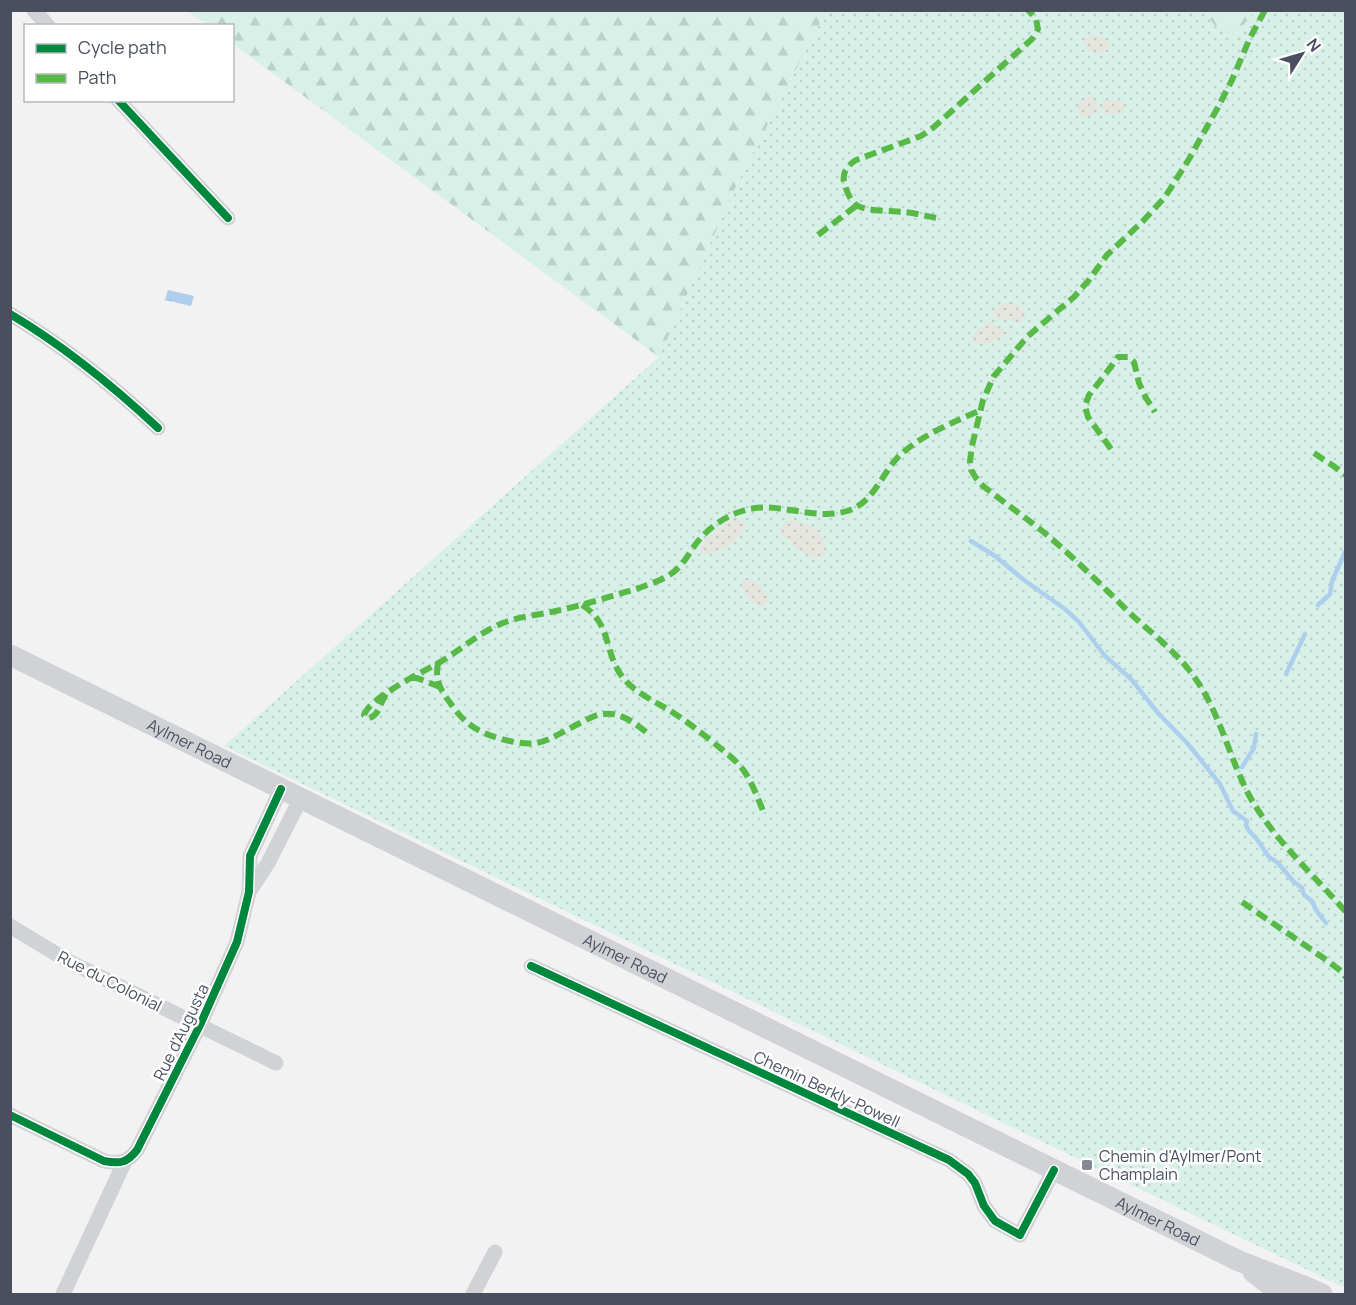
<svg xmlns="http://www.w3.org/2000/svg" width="1356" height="1305" font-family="Manrope,sans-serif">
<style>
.grass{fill:url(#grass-dots)}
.forest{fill:url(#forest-firs)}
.sand{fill:url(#sand-dots)}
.water{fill:url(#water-ripples)}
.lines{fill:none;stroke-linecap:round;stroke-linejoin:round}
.stream{stroke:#adcfed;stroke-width:4.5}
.street{stroke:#d0d2d5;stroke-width:15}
.secondary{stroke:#d1d2d6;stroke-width:21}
.quiet{stroke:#58b947;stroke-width:6;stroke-dasharray:12 6;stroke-linecap:butt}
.cycleway-casing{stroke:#fff;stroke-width:11}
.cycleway{stroke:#00873e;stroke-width:8}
.poi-dot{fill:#848892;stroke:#fff;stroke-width:2}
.labels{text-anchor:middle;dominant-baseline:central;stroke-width:5;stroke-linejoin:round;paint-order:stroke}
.street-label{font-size:16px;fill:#494f5f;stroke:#fff}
.poi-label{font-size:16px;fill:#494f5f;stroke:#fff;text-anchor:start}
</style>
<defs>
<pattern id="grass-dots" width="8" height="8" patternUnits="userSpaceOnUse" patternTransform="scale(1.5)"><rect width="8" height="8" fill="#d7f0e8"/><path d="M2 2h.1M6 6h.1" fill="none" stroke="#bad0c9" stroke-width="1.8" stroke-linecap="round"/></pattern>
<pattern id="forest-firs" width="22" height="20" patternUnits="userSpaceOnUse" patternTransform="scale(1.5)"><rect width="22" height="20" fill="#d7f0e8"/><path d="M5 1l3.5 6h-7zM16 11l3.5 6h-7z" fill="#bad0c9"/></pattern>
<pattern id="sand-dots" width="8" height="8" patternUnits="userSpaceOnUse" patternTransform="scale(1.5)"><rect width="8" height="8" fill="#e5e6df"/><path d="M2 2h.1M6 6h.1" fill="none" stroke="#c6c7c2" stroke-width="1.8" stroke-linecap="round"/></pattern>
<pattern id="water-ripples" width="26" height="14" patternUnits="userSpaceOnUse" patternTransform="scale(1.5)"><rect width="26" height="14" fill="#adcfed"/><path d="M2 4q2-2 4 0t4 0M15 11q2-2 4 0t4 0" fill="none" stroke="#8faac3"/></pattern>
</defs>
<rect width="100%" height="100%" fill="#f2f2f2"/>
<polygon class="grass" points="826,11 1345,11 1345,1288 224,746 659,357 737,184"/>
<g class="forest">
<polygon points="187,11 826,11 737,184 659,357 233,44 232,26 208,25"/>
<polygon points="1206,11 1206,10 1254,11 1249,19 1234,34 1218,30 1206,13"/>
</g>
<g class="sand">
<path d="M1091,35c9,0 15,1 19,10l-4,6 -7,3 -9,-2 -7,-10v-3z"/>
<polygon points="1088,96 1091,96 1096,99 1098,106 1095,113 1086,117 1081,116 1077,110 1080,102"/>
<path d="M1114,99l11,5v5l-5,5h-14c-4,-5 -6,-9 -2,-14z"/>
<path d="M1009,302l13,5 4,7 -4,6 -3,2c-3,0 -5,-1 -8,-2 -8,-1 -15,3 -19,-7 4,-5 10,-10 17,-11z"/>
<path d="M989,321l8,6 8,2 1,2c-6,11 -21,16 -32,12l-2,-5 3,-6z"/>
<path d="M737,518c5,1 8,3 9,9 -7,13 -30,29 -45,28l-1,-7c6,-12 23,-26 37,-30z"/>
<path d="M790,520c6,1 13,2 18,4 25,13 26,48 -8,28 -4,-3 -15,-15 -20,-19l-1,-3 4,-7z"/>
<path d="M750,578c9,4 16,14 20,23 -14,13 -21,-2 -28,-13l1,-8z"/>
</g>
<polygon class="water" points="168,290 194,296 191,306 165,300"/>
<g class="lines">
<g class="stream">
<polyline points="971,541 995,556 1024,580 1065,609 1079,622 1105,656 1131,679 1158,713 1188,744 1220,784 1233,811 1247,821 1246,825 1249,831 1256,838 1269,857 1278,863 1293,881 1302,888 1304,895 1312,901 1316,910 1326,923"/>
<polyline points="1318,605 1330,594 1332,581 1346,550"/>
<polyline points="1286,674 1305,634"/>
<polyline points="1242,767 1254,748 1256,734"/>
</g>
<g class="street">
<polyline points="34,10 48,26"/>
<polyline points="118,100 228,218"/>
<path d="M10,314c54,32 102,71 148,114"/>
<polyline points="249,892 268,863 301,798"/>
<polyline points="10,926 68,961 276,1063"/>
<polyline points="531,966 949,1160 968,1174 975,1183 984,1206 995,1221 1020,1235 1054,1170"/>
<path d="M10,1115l94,46c16,3 23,2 33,-11l63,-125 37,-83 12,-50 1,-36 31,-67"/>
<polyline points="63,1294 125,1161"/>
<polyline points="473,1294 495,1252"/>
</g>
<g class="secondary">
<path id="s1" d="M10,655l1229,606 62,24 21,9"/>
<polyline points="1253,1272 1281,1294"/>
</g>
<g class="quiet">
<path d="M1265,10l-15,28 -18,42 -15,29 -28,50 -24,38 -21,23 -37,35 -18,25 -15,17 -46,39 -34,40 -11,24 -11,46 -2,15 1,9 5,8 7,8c19,15 39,29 58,44 33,27 62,57 93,87 19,17 39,33 55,53 30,37 39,86 61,127 25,44 63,77 96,115"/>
<path d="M936,218c-10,-2 -21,-5 -32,-6 -11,-1 -37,-1 -46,-6 -7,-3 -12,-16 -14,-24 -2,-10 4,-17 12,-22l65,-24 13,-9 98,-88 6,-10 -2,-10 -8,-9"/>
<polyline points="818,235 856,206"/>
<polyline points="1111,449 1088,417 1085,406 1089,395 1104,376 1118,357 1128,357 1134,362 1139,383 1146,398 1155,412"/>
<polyline points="1314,453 1332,465 1346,475"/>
<path d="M582,605c31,19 21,49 42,74 12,14 30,22 45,31 16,10 30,21 45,33 11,9 22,17 30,28 9,13 14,28 20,42"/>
<path d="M438,663c-4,23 6,31 19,49 11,14 24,21 41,26 42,12 47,3 82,-15 8,-4 16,-9 25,-9 15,-2 30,9 41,18"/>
<polyline points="412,678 417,678 440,687"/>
<path d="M386,694c-6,9 -7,23 -18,24l-4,-3c6,-18 61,-44 78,-54 21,-13 38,-29 61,-38 17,-7 36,-8 53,-12 28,-6 56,-15 83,-23 14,-5 30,-10 40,-21 6,-6 11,-15 16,-22 12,-16 28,-28 47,-34 35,-12 73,12 108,-1 24,-9 32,-36 48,-53 23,-22 54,-34 83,-47"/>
<polyline points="1242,902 1328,961 1341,971 1346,977"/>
</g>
<defs>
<g id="cycleway">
<polyline points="118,100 228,218"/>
<path d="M10,314c54,32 102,71 148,114"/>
<polyline points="531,966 949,1160 968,1174 975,1183 984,1206 995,1221 1020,1235 1054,1170"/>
<path d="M10,1115l94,46c16,3 23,2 33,-11l63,-125 37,-83 12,-50 1,-36 31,-67"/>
</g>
</defs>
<use href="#cycleway" class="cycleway-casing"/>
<use href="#cycleway" class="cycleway"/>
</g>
<rect class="poi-dot" x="1081" y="1159" width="12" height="12" rx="3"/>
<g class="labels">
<g class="street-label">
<text stroke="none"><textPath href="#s1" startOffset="200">Aylmer Road</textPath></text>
<text stroke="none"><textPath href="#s1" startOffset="686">Aylmer Road</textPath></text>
<text transform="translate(110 981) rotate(27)">Rue du Colonial</text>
<text transform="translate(181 1032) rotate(-64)">Rue d'Augusta</text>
<text transform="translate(827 1089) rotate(25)">Chemin Berkly-Powell</text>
<text stroke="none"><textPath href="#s1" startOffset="1280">Aylmer Road</textPath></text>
</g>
<g class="poi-label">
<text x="1099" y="1156">Chemin d'Aylmer/Pont<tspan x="1099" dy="18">Champlain</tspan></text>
</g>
</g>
<rect width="1356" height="1305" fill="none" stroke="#494f5f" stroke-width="24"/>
<rect x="24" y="24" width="210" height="78" fill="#ffffff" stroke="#b6b9bf" stroke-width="1.5"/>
<rect x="36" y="44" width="30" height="9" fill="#00873e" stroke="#b6b9bf" stroke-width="1.5"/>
<text x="78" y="54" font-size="18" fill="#494f5f">Cycle path</text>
<rect x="36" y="74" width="30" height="9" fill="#58b947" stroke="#b6b9bf" stroke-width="1.5"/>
<text x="78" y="84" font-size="18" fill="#494f5f">Path</text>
<g transform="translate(1302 54) rotate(53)" stroke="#ffffff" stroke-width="4.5" paint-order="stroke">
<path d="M0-4.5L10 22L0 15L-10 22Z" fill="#494f5f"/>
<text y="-9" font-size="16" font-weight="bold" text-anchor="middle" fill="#494f5f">N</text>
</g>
</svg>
